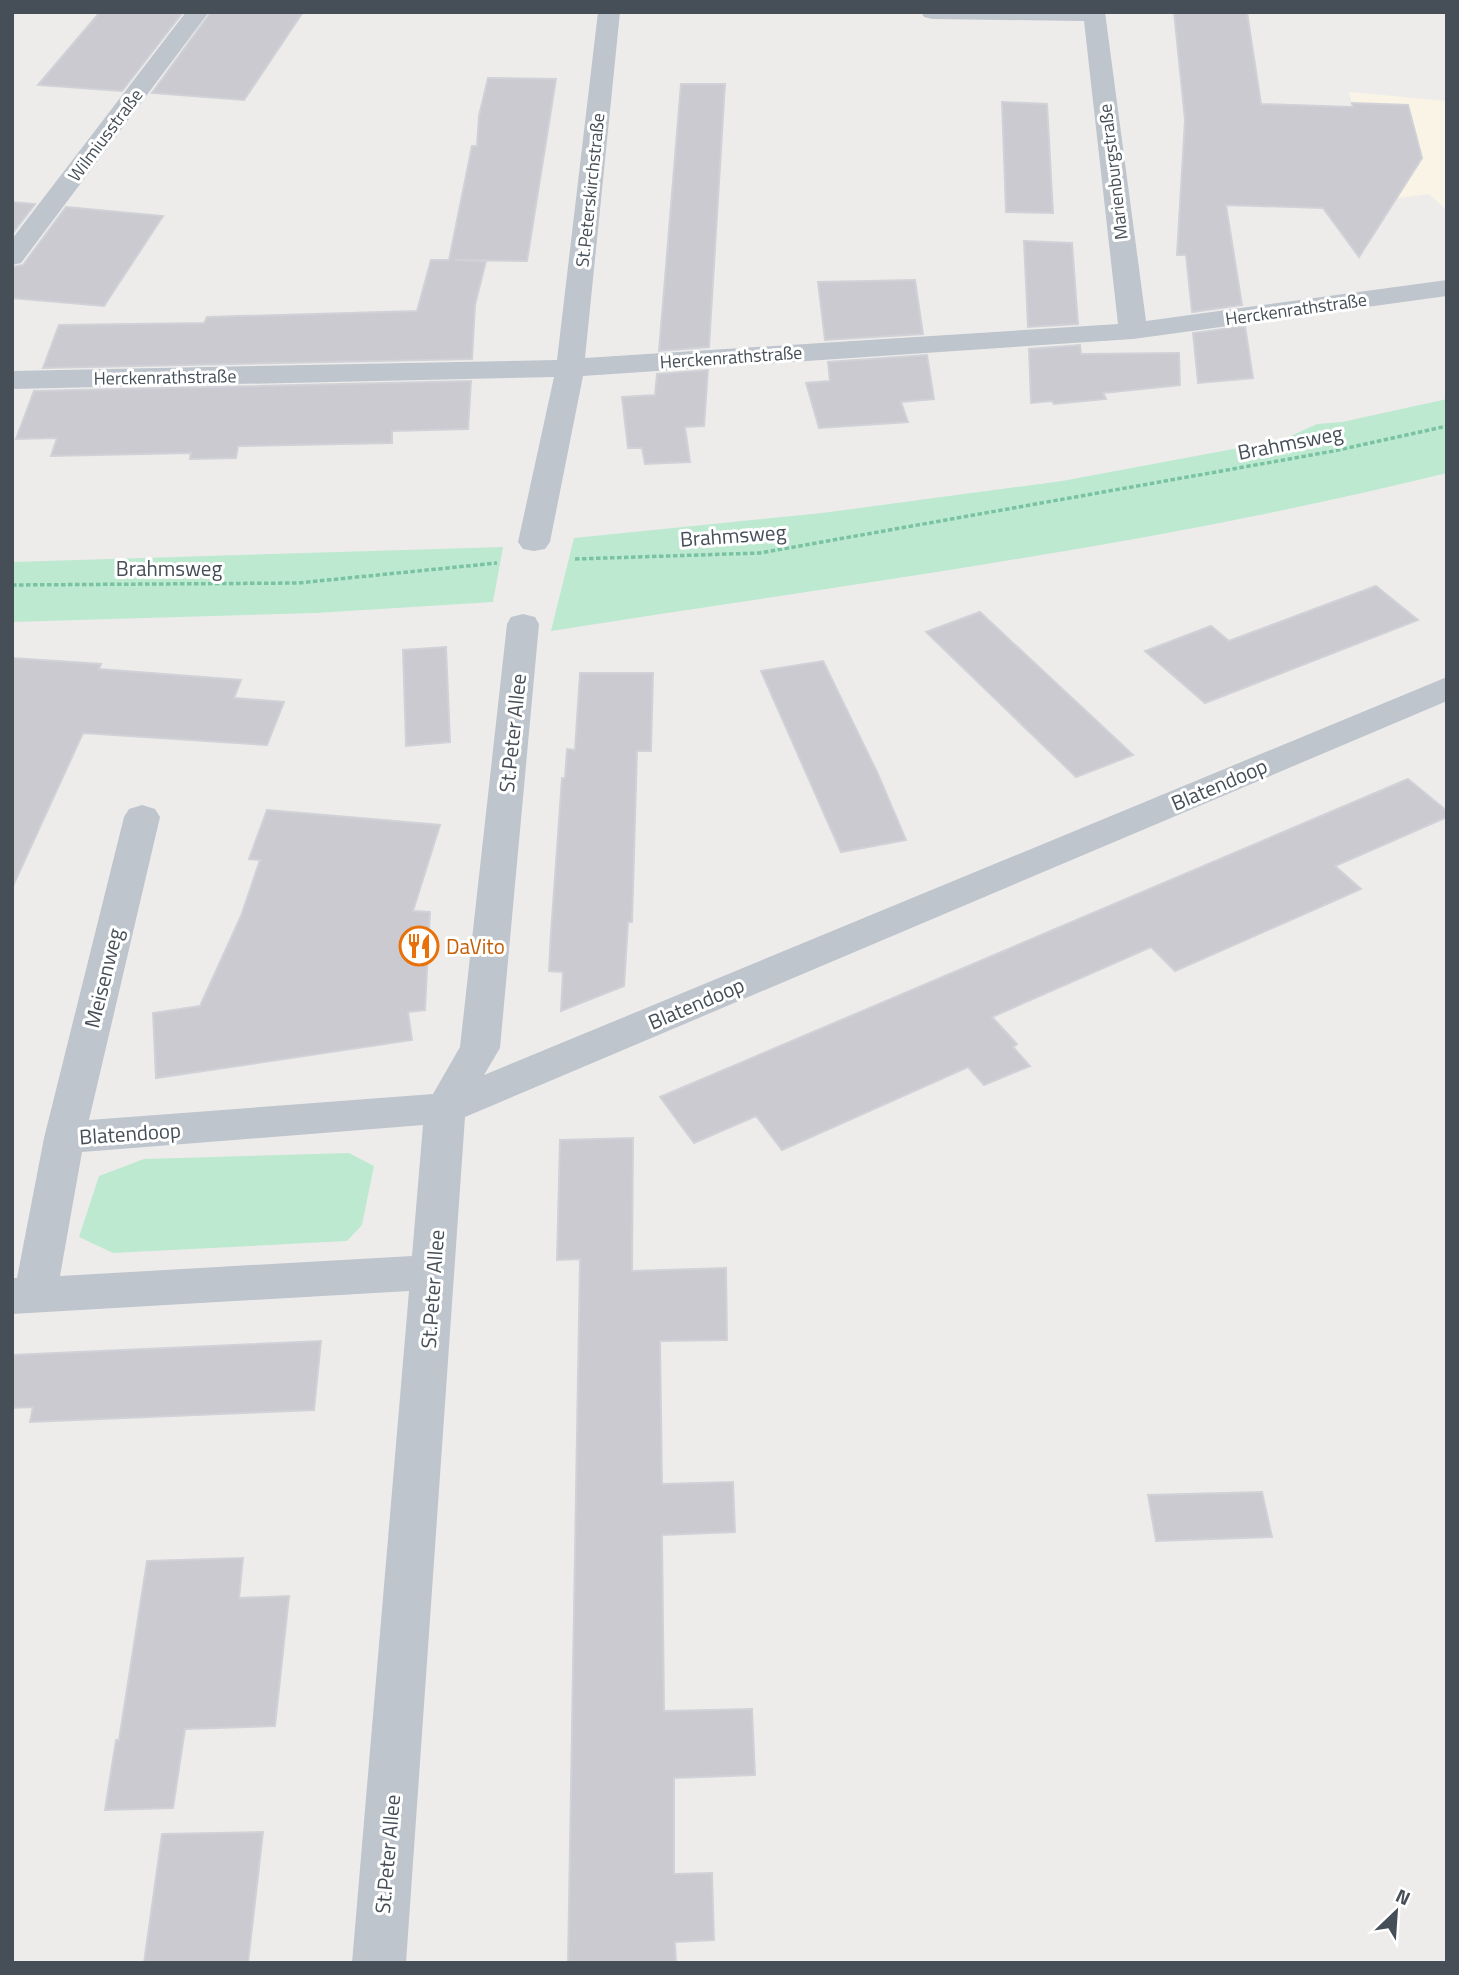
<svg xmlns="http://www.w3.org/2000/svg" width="1459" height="1975" font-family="'Titillium Web',sans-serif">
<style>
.commercial{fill:#f9f4e5}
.green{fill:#bde9d0}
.building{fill:#cacad0;stroke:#d0d2d7;stroke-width:2}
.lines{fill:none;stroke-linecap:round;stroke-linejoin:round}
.path{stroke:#79c3a2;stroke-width:3.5;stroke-dasharray:4.5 2.5;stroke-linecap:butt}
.minor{fill:#bec5cd;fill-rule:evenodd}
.labels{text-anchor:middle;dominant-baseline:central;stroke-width:6;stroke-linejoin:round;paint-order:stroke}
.far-street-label{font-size:18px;fill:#464e57;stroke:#fff}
.street-label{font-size:21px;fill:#464e57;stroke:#fff}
.food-label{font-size:21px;fill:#c56008;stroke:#fff;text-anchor:start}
</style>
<rect width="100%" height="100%" fill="#eeeceb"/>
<polygon class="commercial" points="1349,92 1447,101 1447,211 1429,194 1324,208 1363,150"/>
<g class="green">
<path d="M1447,399v74c-295,73 -597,111 -896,158l23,-93 248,-25 240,-32 220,-41 35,-16 25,-2z"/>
<polygon points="503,547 493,602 316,613 12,622 12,562"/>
<polygon points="349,1153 374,1166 362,1225 347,1241 113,1253 79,1237 99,1176 144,1159"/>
</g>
<g class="building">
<polygon points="100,12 183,12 122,91 38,85"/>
<polygon points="211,12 303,12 244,100 152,93"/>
<polygon points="1174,12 1247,12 1261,104 1353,107 1352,103 1408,105 1422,158 1359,257 1323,208 1226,205 1242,305 1192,312 1186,255 1177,255 1185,120"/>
<polygon points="488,78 556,79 527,261 455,260 486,261 475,305 472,359 43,368 59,325 204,323 207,317 417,311 431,260 449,260 472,146 477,146 479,116"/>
<polygon points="681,84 725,84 709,347 659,351"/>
<polygon points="1002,102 1047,104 1053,213 1006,212"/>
<polygon points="12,202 35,204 12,234"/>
<polygon points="66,207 163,216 104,306 12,298 12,267 23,265"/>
<polygon points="1024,241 1072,243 1078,324 1028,327"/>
<polygon points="915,280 923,334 825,340 818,282"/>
<polygon points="1245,326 1253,378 1198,383 1193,333"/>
<polygon points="1080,345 1081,354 1179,353 1180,385 1103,393 1106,399 1054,404 1052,401 1031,403 1029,349"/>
<polygon points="927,355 934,399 901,402 908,422 819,428 806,383 830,381 828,362"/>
<polygon points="708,370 704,426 685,427 690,462 645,464 642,448 628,448 622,397 655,395 657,374"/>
<polygon points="471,381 468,429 392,431 392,443 238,446 236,458 190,459 191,453 51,456 57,438 16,439 34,391"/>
<polygon points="1376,586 1418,620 1205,703 1145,651 1211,626 1229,641"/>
<polygon points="980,612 1133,755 1076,777 926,632"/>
<polygon points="446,647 450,742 406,746 403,650"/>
<polygon points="12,658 101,664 99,669 241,680 234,698 284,702 267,745 83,733 12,888"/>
<polygon points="823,661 877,772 906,840 841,852 761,671"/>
<polygon points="580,673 653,673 651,751 637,751 632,922 628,922 624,986 561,1011 563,972 549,971 551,933 562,778 565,778 567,749 575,750"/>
<polygon points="1408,779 1447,811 1447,817 1335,866 1361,889 1175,971 1151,947 992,1017 1017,1044 1013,1047 1030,1066 984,1085 968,1067 782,1150 756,1116 694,1143 660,1097"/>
<polygon points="267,810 440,825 413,911 430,912 425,1010 408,1012 412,1040 156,1078 153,1013 200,1006 241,916 260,860 249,859"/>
<polygon points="633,1138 632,1271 726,1268 727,1340 660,1341 662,1484 733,1482 735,1532 662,1535 664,1711 752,1709 755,1775 674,1778 674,1874 712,1873 714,1940 675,1942 676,1963 568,1963 580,1259 557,1260 560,1140"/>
<polygon points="321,1341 314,1410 30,1422 33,1407 12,1408 12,1355"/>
<polygon points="1262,1492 1272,1537 1156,1541 1148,1495"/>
<polygon points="243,1558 239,1598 289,1596 275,1726 185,1729 173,1808 105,1810 116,1740 119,1740 147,1561"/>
<polygon points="263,1832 248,1963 144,1963 162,1834"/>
</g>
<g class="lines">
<g class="path">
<polyline points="575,559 760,553 1334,451 1447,426"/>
<polyline points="12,585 298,583 497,563"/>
</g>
<g class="minor">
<polygon points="186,12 209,12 21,263 12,265 12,239"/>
<polygon points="598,12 620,12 585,358 1118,324 1084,21 932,19 924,17 921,12 1105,12 1146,321 1447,280 1447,296 1133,339 583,376 550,542 545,549 534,551 523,549 518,542 554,377 12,389 12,371 557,360"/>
<path d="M523,614l12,3 4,7 -39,424 -16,27 963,-398v24l-982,416 -59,846h-54l57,-672 -397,23v-36h5l27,-140 80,-321 5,-8 13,-4 13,4 5,8 -71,303 344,-26 27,-47 47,-423 4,-7zM423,1125l-11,131 -352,20 22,-124z"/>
</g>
</g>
<defs>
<symbol id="restaurant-ring" viewBox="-11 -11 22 22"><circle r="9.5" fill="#fff" stroke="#e8710a" stroke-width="1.5"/><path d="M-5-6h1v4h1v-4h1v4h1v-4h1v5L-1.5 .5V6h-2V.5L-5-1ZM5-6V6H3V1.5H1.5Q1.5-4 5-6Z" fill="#e8710a"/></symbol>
</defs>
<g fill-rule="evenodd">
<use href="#restaurant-ring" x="397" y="924" width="44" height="44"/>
</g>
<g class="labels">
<g class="far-street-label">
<text transform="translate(105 135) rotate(-53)">Wilmiusstraße</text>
<text transform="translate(1113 172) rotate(-97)">Marienburgstraße</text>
<text transform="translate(590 190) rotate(-84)">St.Peterskirchstraße</text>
<text transform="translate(1296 309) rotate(-8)">Herckenrathstraße</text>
<text transform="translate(731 357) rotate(-4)">Herckenrathstraße</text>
<text transform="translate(165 377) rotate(-1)">Herckenrathstraße</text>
</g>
<g class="street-label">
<text transform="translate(1290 442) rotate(-11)">Brahmsweg</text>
<text transform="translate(733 535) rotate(-4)">Brahmsweg</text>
<text x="169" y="568">Brahmsweg</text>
<text transform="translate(512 733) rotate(-84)">St.Peter Allee</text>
<text transform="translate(1219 784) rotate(-23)">Blatendoop</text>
<text transform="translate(103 978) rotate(-76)">Meisenweg</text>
<text transform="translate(696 1003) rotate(-23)">Blatendoop</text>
<text transform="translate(130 1133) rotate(-4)">Blatendoop</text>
<text transform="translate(432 1289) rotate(-86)">St.Peter Allee</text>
<text transform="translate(387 1854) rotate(-85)">St.Peter Allee</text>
</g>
<g class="food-label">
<text x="446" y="946">DaVito</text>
</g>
</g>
<rect width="1459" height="1975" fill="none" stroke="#464e57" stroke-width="28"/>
<g transform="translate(1396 1912) rotate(25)" stroke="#ffffff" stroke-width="5" paint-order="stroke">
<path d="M0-5L12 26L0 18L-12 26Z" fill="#464e57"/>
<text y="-10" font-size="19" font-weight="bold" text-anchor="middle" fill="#464e57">N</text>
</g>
</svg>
